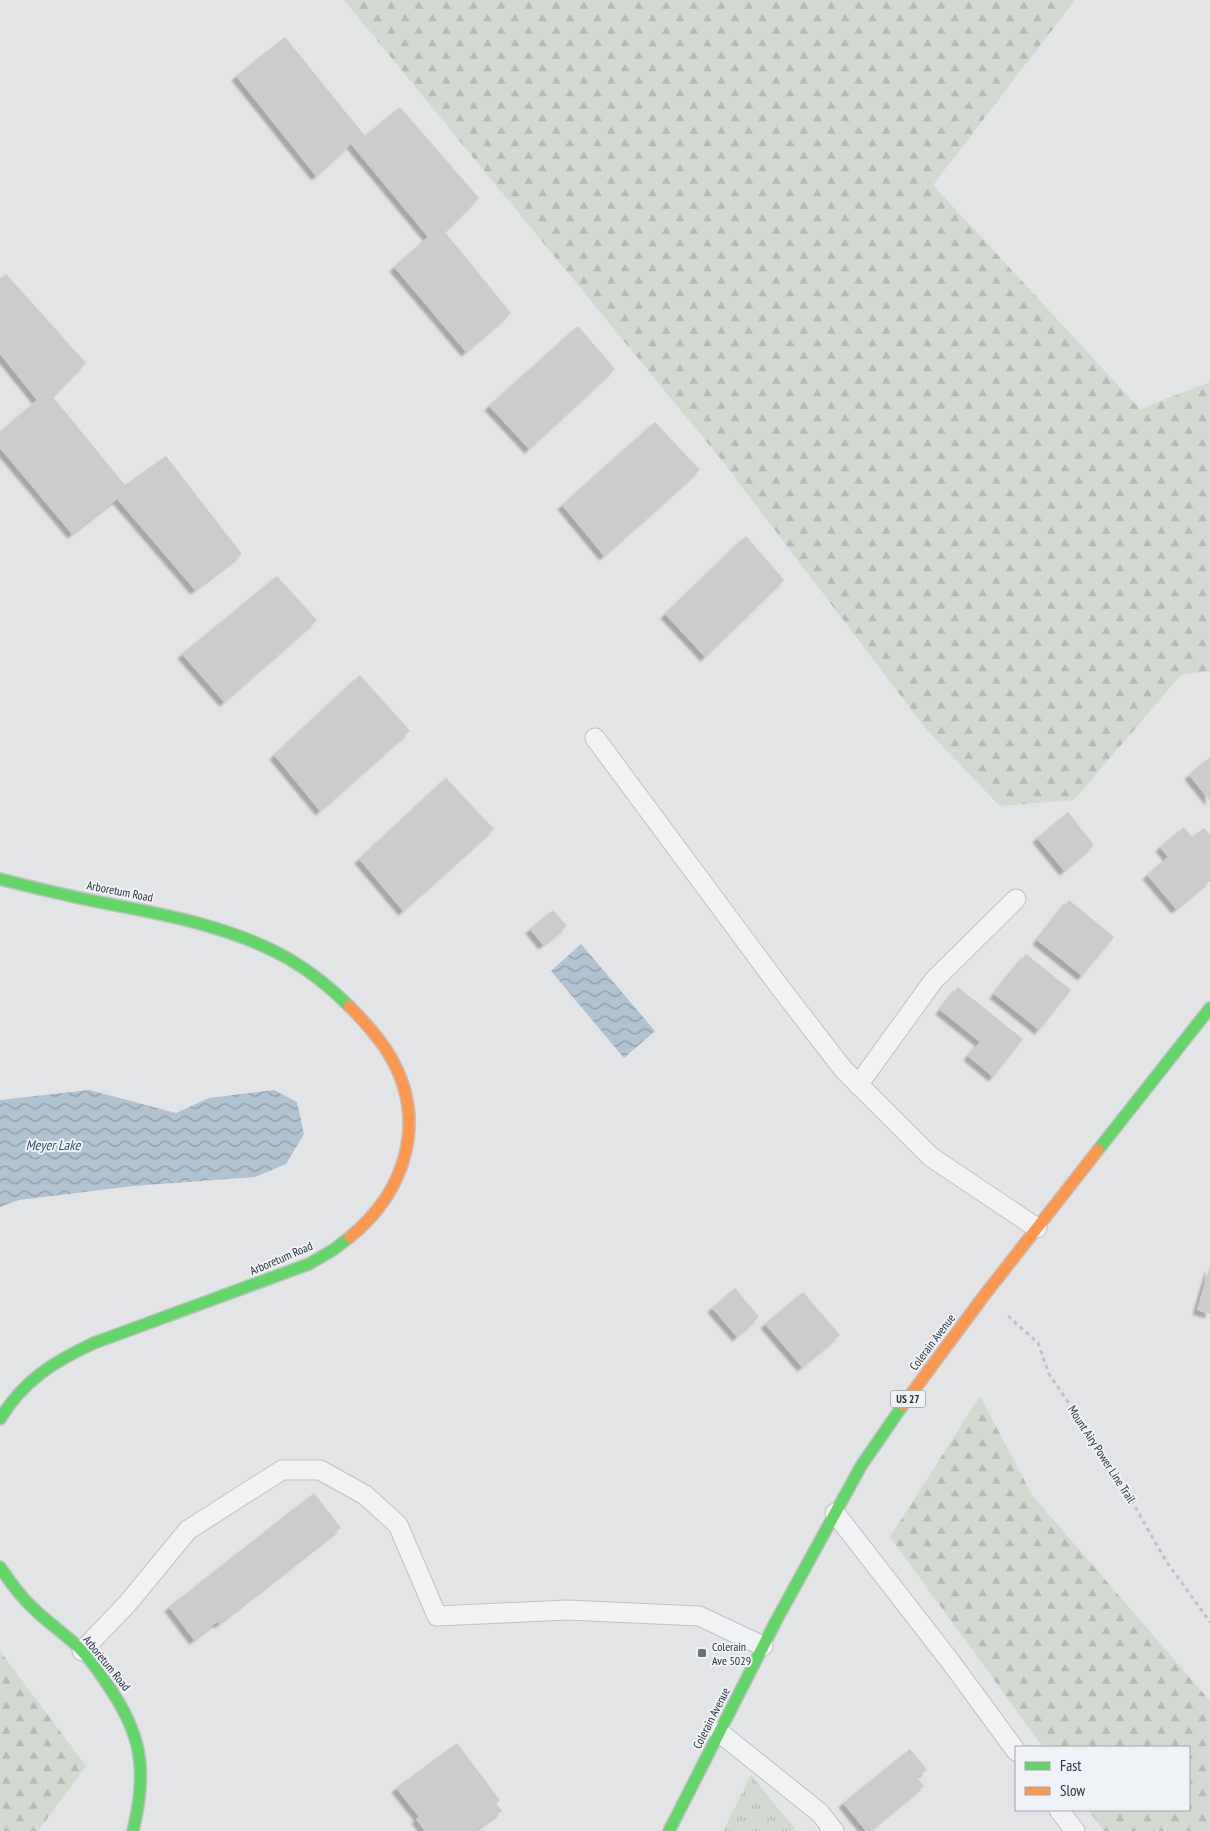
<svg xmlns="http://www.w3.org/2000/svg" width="1210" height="1831" font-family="'PT Sans Narrow',sans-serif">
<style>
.forest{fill:url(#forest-firs)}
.park{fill:url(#park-tufts)}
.water{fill:url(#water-waves)}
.building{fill:#caccce;filter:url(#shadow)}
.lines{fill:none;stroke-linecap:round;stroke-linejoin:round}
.lane-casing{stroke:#c0c2c4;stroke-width:21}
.fast-casing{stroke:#c0c2c4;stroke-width:14}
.slow-casing{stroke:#c0c2c4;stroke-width:14}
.path{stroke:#c0c3c7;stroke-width:3;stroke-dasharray:4 4;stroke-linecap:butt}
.lane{stroke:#f1f2f3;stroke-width:19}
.fast{stroke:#63d668;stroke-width:11}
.slow{stroke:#ff974d;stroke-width:11}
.poi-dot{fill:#6a7179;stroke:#eff2f6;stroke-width:2}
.labels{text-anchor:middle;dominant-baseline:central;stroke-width:4;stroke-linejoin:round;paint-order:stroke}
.shield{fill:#eff2f6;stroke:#646c76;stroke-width:1}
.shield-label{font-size:11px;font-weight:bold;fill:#29333f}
.street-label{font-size:12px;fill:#29333f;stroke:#eff2f6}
.poi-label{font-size:12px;fill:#29333f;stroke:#eff2f6;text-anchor:start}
.water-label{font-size:14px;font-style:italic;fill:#355471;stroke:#eff2f6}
</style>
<defs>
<pattern id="forest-firs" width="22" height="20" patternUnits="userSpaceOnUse" patternTransform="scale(1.25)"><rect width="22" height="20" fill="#d3dad2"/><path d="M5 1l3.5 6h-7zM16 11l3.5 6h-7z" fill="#b5bcb5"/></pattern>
<pattern id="park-tufts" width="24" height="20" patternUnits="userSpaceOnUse" patternTransform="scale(1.25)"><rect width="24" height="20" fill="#d3dad2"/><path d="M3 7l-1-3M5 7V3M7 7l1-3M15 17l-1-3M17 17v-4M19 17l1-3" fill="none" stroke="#b5bcb5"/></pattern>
<pattern id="water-waves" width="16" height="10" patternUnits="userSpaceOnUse" patternTransform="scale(1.25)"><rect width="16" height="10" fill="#b1c2d0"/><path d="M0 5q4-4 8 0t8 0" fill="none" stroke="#909eaa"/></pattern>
<filter id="shadow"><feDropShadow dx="-4.5" dy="4.5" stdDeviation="1" flood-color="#0004"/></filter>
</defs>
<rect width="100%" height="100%" fill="#e2e4e6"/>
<g class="forest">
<polygon points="344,0 1075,0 933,185 1140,409 1210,382 1210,671 1181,675 1074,800 1000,806 926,729 720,458"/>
<polygon points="980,1396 1032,1495 1210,1701 1210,1831 1104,1831 1088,1810 1189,1810 1189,1747 1043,1747 890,1537"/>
<polygon points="0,1651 86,1766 38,1831 0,1831"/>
</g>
<polygon class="park" points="751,1775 797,1831 723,1831"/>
<g class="water">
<polygon points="581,944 655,1031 624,1058 551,971"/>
<polygon points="89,1090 176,1113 209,1098 274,1090 297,1102 304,1134 286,1164 255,1177 133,1186 19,1200 0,1207 0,1100"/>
</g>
<g class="building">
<polygon points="285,37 365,136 400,107 479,198 445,232 511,313 466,352 394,267 428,237 351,144 316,176 236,76"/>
<polygon points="6,274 86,363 53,397 125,485 166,456 242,554 195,590 117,499 72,534 0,448 0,432 37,400 0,354 0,279"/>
<polygon points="578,326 615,369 529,449 489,406"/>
<polygon points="655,422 700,470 604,556 562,505"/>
<polygon points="746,536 784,580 705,657 665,614"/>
<polygon points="277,576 317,620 224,702 182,654"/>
<polygon points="360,675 410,731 320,811 274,755"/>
<polygon points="1210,757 1210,801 1189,775"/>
<polygon points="446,778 494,829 403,911 359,859"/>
<polygon points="1068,812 1094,845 1064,871 1037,838"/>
<polygon points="1184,827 1192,837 1204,828 1210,835 1210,881 1176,909 1147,875 1168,857 1160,847"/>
<polygon points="1069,900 1114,937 1082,976 1037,940"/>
<polygon points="553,910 567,926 543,945 530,929"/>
<polygon points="1026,954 1071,990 1039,1030 994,994"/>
<polygon points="958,987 1023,1039 993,1077 968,1056 980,1042 940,1010"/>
<polygon points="1210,1266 1210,1314 1197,1310"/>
<polygon points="735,1288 759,1317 737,1337 712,1308"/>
<polygon points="803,1292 840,1335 802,1367 765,1324"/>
<polygon points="314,1493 341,1528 219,1624 217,1622 194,1640 169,1607"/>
<polygon points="457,1743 500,1800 496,1803 502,1811 475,1831 425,1831 416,1819 419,1817 396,1788"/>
<polygon points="910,1749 927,1770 917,1777 924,1786 869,1831 866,1831 843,1803"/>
</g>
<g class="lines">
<defs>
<g id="lane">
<polyline points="595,738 779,986 843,1069 931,1157 1037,1228"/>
<polyline points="858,1085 934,980 1016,899"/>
<polyline points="835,1513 950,1661 1016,1751"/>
<polyline points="82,1651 128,1603 188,1530 282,1470 320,1470 365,1495 398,1525 437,1616 567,1610 699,1616 763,1646"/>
<polyline points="719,1732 820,1813 834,1831"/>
<polyline points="1059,1810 1075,1831"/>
</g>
<g id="fast">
<path d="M0,879c35,9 69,17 104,24 63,12 129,24 185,56 22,13 42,29 60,47"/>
<polyline points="1098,1150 1210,1008"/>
<path d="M0,1419c24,-39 53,-57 94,-76l215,-79 24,-14 17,-13"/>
<path d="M0,1567c10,15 20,29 33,41 13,13 28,23 41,35 12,11 22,24 31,38 37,52 43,88 28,150"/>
<polyline points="669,1831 776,1621 861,1466 903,1405"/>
</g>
<g id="slow">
<path d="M349,1006c16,16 30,31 41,50 38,65 16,135 -40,181"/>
<polyline points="903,1405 983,1297 1098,1150"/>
</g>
</defs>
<use href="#lane" class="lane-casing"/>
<use href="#fast" class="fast-casing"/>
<use href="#slow" class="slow-casing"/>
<polyline class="path" points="1008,1316 1038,1343 1049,1374 1113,1468 1166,1561 1210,1622"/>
<use href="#lane" class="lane"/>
<use href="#fast" class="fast"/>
<use href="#slow" class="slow"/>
</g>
<rect class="poi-dot" x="697" y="1648" width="10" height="10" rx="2.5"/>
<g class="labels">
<rect class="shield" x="890.5" y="1390.5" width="35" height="17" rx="4"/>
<g class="shield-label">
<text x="908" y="1399">US 27</text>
</g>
<g class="street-label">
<text transform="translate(120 891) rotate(11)">Arboretum Road</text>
<text transform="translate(281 1258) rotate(-23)">Arboretum Road</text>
<text transform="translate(932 1342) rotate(-53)">Colerain Avenue</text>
<text transform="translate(1102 1454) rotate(57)">Mount Airy Power Line Trail</text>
<text transform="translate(107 1663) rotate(51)">Arboretum Road</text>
<text transform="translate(711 1718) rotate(-63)">Colerain Avenue</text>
</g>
<g class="poi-label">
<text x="712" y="1646">Colerain<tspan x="712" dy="14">Ave 5029</tspan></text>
</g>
<g class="water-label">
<text x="53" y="1145">Meyer Lake</text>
</g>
</g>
<rect x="1015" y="1746" width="175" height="65" fill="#eff2f6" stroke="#a0a6ad"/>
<rect x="1025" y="1762" width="25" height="8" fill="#63d668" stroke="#a0a6ad"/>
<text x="1060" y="1771" font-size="15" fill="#29333f">Fast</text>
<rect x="1025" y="1787" width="25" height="8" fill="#ff974d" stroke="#a0a6ad"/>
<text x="1060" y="1796" font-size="15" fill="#29333f">Slow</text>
</svg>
